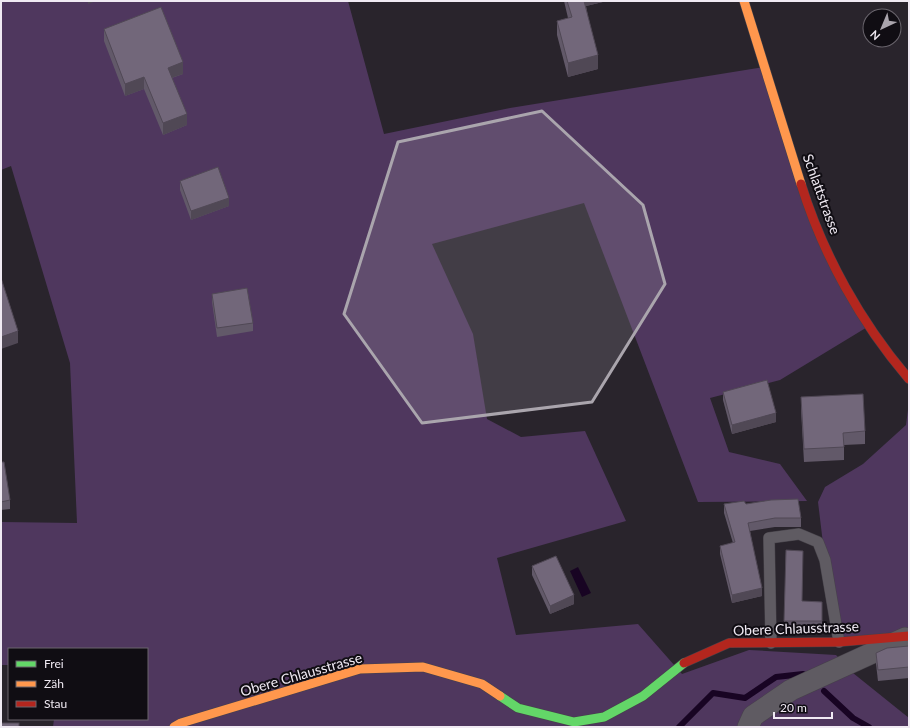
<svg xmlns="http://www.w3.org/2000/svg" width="910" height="728" font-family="Lato,sans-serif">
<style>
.green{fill:#4f375e}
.water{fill:#180423}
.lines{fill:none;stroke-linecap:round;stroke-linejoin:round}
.stream{stroke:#180423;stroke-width:6}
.lane-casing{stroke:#464249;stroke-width:12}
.street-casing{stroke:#464249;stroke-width:22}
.fast-casing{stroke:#464249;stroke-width:10}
.slow-casing{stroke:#464249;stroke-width:10}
.jam-casing{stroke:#464249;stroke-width:10}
.lane{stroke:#5f5b62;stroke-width:11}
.street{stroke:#5f5b62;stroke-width:21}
.fast{stroke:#63d668;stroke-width:9}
.slow{stroke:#ff974d;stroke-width:9}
.jam{stroke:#b3261e;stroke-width:9}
.wall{fill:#625969}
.shaded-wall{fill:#504855}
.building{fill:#72677a;stroke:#504855}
.marked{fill:#aaa5ad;fill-opacity:0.2;stroke:#aaa5ad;stroke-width:3;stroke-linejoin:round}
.labels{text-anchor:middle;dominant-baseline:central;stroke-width:4;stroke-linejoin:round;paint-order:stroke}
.street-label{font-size:14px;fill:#f0eaf3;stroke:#100d13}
</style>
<rect width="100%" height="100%" fill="#29242c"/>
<g class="green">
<polygon points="1,1 348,1 384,134 510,108 764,67 808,207 869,326 780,380 710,398 729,452 780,464 807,501 698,502 584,203 432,244 473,334 487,419 521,437 585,431 626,521 497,558 516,635 638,624 682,674 749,650 836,655 853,673 909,718 909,727 53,727 54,719 147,719 147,649 9,649 9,665 1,665 1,522 77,523 70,363 11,166 1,170"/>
<polygon points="909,402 909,636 839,642 825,560 818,502 825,487 863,464 906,425"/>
</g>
<polygon class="water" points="578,567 591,593 582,597 570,571"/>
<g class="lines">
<g class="stream">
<polyline points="824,691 853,718 869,727"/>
<polyline points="679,727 713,693 745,698 776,677 803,674"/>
</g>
<defs>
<polyline id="lane" points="771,643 769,538 799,534 818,542 825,560 839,642"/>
<polyline id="street" points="748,727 753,716 791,690 905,638"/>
<polyline id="fast" points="500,696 518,708 574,722 604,717 643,696 684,663"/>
<g id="slow">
<polyline points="744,1 801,184"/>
<polyline points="174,727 181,723 360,669 423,667 482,684 500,696"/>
</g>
<g id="jam">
<path d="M801,184c22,71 60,139 108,195"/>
<polyline points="684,663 729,643 839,642 909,636"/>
</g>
</defs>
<use href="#lane" class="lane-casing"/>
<use href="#street" class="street-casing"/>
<use href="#fast" class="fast-casing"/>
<use href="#slow" class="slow-casing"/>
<use href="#jam" class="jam-casing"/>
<use href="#lane" class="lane"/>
<use href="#street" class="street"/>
<use href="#fast" class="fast"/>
<use href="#slow" class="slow"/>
<use href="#jam" class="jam"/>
</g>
<g class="wall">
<polygon points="564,1 607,1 586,6 598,69 568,77 557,35 557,21 568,18"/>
<polygon points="104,29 183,74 172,78 187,125 163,135 144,89 125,96 104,41"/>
<polygon points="180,181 229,206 191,220 180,190"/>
<polygon points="212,294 253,323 253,331 217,337 212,302"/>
<polygon points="723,392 776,422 732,434 723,400"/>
<polygon points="801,397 865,431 865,444 844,445 844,460 804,462 801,410"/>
<polygon points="1,462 10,500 10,509 1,510"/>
<polygon points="724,504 746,504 801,518 801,527 775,527 750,531 762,596 732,603 720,554 720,546 733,543 724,513"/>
<polygon points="786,550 802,601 822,602 822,630 784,630"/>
<polygon points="532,566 574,604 550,614 532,575"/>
<polygon points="909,646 909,678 878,681 876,664 876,653"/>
</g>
<g class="shaded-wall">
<polygon points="88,1 96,1 88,4"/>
<polygon points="582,1 607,1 582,7"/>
<polygon points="598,55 598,69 568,77 568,63"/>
<polygon points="183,62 183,74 168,79 168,68"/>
<polygon points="144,77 144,89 125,96 125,84"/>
<polygon points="187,114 187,125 163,135 163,123"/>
<polygon points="229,198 229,206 191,220 191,211"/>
<polygon points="18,331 18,343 1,349 1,337"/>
<polygon points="776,413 776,422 732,434 732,425"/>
<polygon points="762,588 762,596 732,603 732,595"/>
<polygon points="574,595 574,604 550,614 550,606"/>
</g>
<g class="building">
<polygon points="567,1 584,1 598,55 568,63 557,21 572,17"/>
<polygon points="161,7 183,62 168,68 187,114 163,123 144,77 125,84 104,29"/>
<polygon points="218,167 229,198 191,211 180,181"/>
<polygon points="1,278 18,331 1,337"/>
<polygon points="247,288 253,323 217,328 212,294"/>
<polygon points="767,380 776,413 732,425 723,392"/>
<polygon points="863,394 865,431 843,433 844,447 804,449 801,397"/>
<polygon points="1,462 4,462 10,500 1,502"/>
<polygon points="798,499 801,518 775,518 748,523 762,588 732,595 720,546 735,542 724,504 744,501 746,504 771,500"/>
<polygon points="786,550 803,551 802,601 822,602 822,621 784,621"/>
<polygon points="556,556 574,595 550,606 532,566"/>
<polygon points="909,646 909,667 878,670 876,653 887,648"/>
<rect x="1" y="723" width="18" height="4"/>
</g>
<path class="marked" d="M542,111l101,94 22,79 -73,118 -170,21 -78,-109 54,-172z"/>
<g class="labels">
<g class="street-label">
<text transform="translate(822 194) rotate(70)">Schlattstrasse</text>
<text transform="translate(796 628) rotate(-2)">Obere Chlausstrasse</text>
<text transform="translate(301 674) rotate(-16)">Obere Chlausstrasse</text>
</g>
</g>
<rect width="910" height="728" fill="none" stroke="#f0eaf3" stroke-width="4"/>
<rect x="8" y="648" width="140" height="72" fill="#100d13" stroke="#6a656d"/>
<rect x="16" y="661" width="20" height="6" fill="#63d668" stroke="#6a656d"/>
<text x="44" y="668" font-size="12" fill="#f0eaf3">Frei</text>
<rect x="16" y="681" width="20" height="6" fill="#ff974d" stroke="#6a656d"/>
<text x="44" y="688" font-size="12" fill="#f0eaf3">Zäh</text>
<rect x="16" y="701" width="20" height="6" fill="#b3261e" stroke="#6a656d"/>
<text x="44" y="708" font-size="12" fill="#f0eaf3">Stau</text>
<g transform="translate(882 28) rotate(224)"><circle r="19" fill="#100d13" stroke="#6a656d"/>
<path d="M0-3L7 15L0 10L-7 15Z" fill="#aaa5ad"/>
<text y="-6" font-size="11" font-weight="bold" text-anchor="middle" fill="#f0eaf3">N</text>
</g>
<path d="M774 712v6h58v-6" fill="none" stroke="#f0eaf3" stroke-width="2"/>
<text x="780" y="712" font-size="12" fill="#f0eaf3" stroke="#100d13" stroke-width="3" paint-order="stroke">20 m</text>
</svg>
